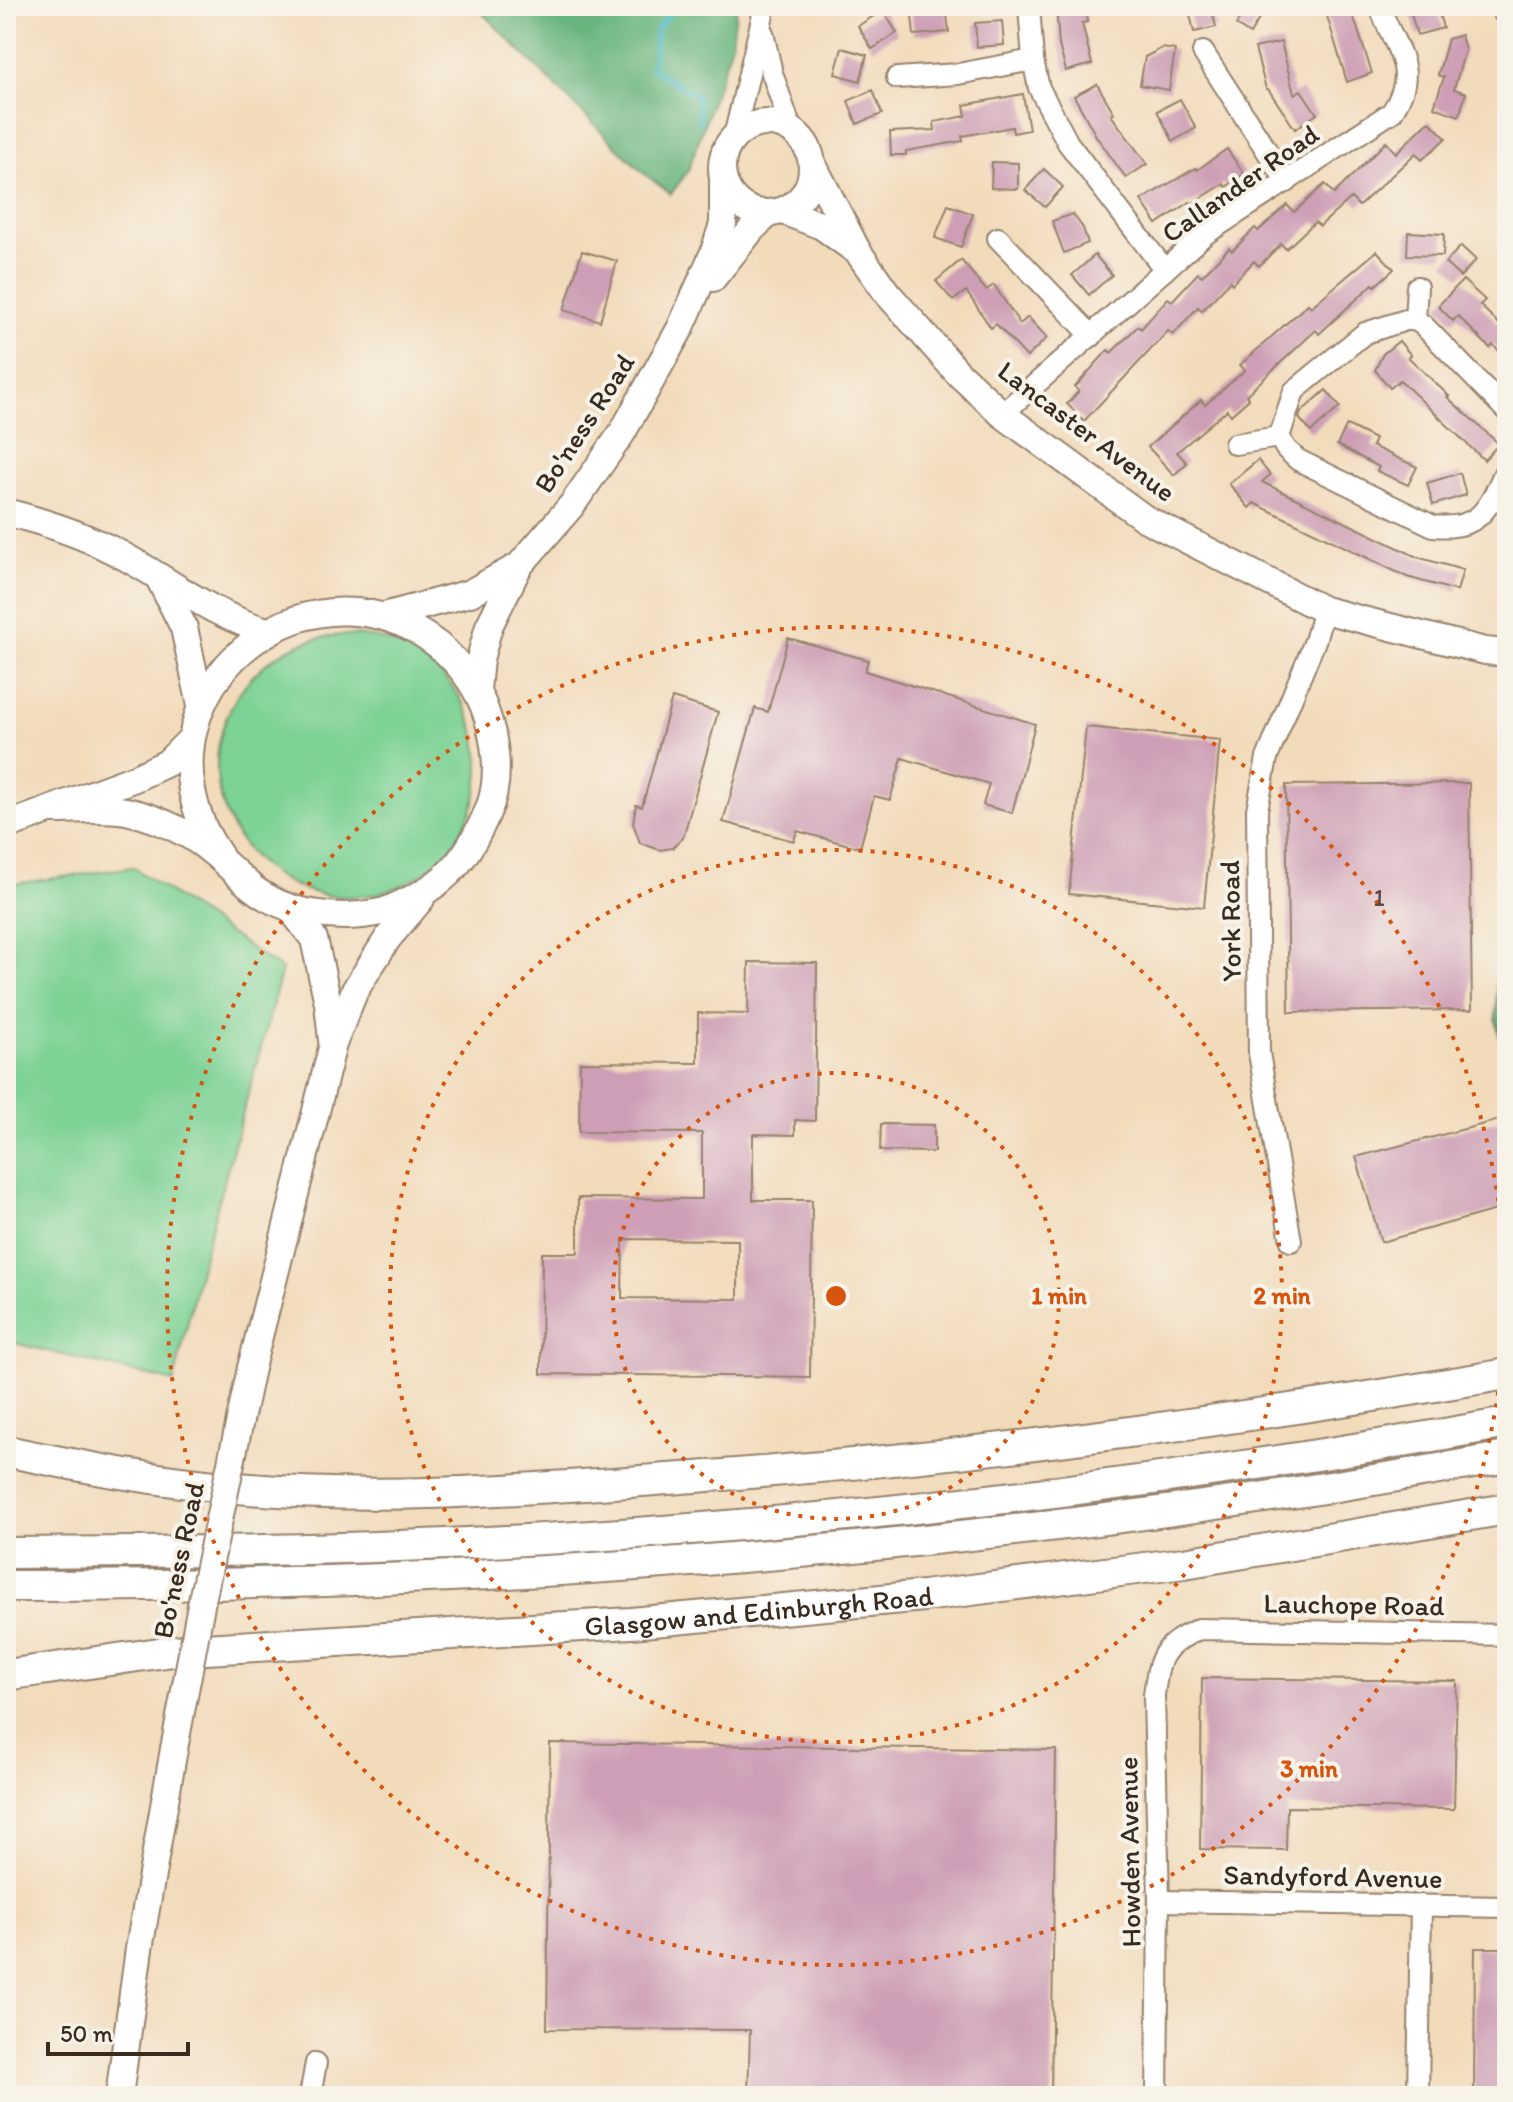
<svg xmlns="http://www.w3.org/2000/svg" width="1513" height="2102" font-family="Itim,sans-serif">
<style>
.green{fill:#7dd295;stroke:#5c7e5a;stroke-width:2}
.forest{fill:#66b47e;stroke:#506f4e;stroke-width:2}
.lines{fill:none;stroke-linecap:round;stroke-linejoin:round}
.stream{stroke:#4bbac0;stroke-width:6}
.building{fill:#cd9eb5;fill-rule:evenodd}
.minor-casing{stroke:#96826c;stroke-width:24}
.major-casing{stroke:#96826c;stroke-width:30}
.highway-casing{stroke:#96826c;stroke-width:34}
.minor{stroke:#fff;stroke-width:20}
.major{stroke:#fff;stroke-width:26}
.highway{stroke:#fff;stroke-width:30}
.major-bridge-casing{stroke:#96826c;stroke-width:30;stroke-linecap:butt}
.major-bridge{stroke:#fff;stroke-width:26}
.ring{fill:none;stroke:#d7540e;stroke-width:4;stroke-dasharray:4 8}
.labels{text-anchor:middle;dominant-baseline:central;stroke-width:8;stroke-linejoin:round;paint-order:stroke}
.number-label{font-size:24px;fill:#604744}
.street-label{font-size:28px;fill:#3b2a1e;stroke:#f7f3e8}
.centre{fill:#d7540e;stroke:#f7f3e8;stroke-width:4}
.ring-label{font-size:24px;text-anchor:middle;font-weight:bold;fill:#d7540e;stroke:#f7f3e8;stroke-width:8;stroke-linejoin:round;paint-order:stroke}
</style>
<rect width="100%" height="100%" fill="#f7f3e8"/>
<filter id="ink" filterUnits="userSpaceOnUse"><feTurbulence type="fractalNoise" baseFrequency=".0125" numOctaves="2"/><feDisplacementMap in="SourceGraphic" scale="16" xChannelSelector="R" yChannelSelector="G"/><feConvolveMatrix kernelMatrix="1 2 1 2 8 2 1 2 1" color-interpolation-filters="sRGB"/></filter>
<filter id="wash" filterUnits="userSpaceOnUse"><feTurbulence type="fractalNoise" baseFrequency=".006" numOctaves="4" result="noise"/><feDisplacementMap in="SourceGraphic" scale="32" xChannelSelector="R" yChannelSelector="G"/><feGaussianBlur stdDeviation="1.8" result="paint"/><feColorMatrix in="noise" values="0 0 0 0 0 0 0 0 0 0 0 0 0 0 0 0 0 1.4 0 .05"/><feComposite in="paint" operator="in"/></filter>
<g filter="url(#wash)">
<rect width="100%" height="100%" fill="#f2dbbb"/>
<g class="green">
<circle cx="348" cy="766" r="131"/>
<polygon points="133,867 282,970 200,1269 174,1382 6,1341 6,885"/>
</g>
<g class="forest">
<polygon points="475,6 737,6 731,47 688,171 671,194 642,172"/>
<polygon points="1498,917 1507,917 1507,1058 1503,1057 1496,1018"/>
</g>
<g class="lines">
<polyline class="stream" points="676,6 657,29 652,69 697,96 700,122"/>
</g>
<g id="blocks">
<g class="building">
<polygon points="946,6 949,32 914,35 911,7"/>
<polygon points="1056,6 1085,6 1087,22 1082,23 1092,64 1066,71 1059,45"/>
<polygon points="1188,6 1211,6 1216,27 1194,32"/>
<polygon points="1247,6 1262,14 1250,34 1236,25"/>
<polygon points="1324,6 1350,6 1372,73 1347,82"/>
<polygon points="1409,6 1437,6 1443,28 1417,35"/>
<polygon points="883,10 897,33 872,49 858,26"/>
<polygon points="1002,21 1004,45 977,47 975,23"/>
<polygon points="1461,35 1465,50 1454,89 1466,93 1459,116 1434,107 1444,77 1438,75 1448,39"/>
<polygon points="1281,42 1294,94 1301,90 1317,114 1295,129 1268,89 1266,89 1255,48"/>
<polygon points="842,48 867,55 860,81 835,74"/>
<polygon points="1162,48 1175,50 1169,90 1140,85 1145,57"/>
<polygon points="1097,84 1114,113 1111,115 1147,164 1126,178 1096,136 1074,96"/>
<polygon points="873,90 882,114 857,124 848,101"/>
<polygon points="1023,94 1029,130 1013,133 1012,127 962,136 963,141 906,151 906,155 891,155 890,132 935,130 934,122 966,116 964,105"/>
<polygon points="1180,99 1196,128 1173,141 1157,111"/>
<polygon points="1429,121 1446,138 1422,160 1416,153 1359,206 1351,198 1320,226 1315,222 1286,249 1281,244 1259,266 1254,261 1232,284 1230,281 1202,311 1198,307 1173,335 1168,331 1084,421 1067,404 1079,391 1075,387 1108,350 1111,353 1138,326 1141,329 1168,298 1172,301 1198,273 1202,276 1229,248 1232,251 1255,228 1258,231 1287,205 1294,212 1325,184 1334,194 1386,142 1396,153"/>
<polygon points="1227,149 1244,174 1226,187 1224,184 1191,204 1190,202 1157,224 1141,200 1196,168 1197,170"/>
<polygon points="992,162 1018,163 1018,189 991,188"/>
<polygon points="1044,169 1063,187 1045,207 1025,190"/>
<polygon points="948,205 973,214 961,247 935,238"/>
<polygon points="1073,214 1083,228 1088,243 1064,253 1052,221"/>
<polygon points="1408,232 1444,234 1443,256 1407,255"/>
<polygon points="1461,246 1476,260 1460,277 1445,263"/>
<polygon points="582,251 617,261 600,321 564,310"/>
<polygon points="1377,251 1394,269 1375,286 1373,284 1319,334 1316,330 1246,395 1249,399 1231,415 1227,410 1177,452 1187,463 1174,475 1148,447 1201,400 1205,405 1245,370 1240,365 1308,304 1311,307"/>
<polygon points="1095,255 1112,275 1089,295 1072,275"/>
<polygon points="961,260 986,290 994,285 1020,324 1028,317 1047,338 1027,357 996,324 991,328 966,291 953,301 936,281"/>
<polygon points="1463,280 1485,300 1480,305 1507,332 1507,359 1493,345 1490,348 1458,316 1453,321 1438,306"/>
<polygon points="1399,341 1411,355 1408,357 1449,396 1447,397 1499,444 1484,460 1400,380 1390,388 1375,370 1383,354"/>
<polygon points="1326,390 1340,407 1311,432 1299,418 1301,412"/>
<polygon points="1347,425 1375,439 1372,446 1417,467 1408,485 1377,471 1379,467 1337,445"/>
<polygon points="1258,460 1270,475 1262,482 1417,557 1463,570 1457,591 1407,577 1254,503 1249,508 1229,484"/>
<polygon points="1460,473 1466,495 1433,505 1427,483"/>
<polygon points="788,638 868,660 865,671 1035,724 1012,813 983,805 989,784 902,758 890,800 874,796 860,848 797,831 794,841 723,822 755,708 768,712"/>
<polygon points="672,698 718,712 683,838 672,848 660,850 640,843 633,823 636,805 642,807"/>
<polygon points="1086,727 1220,740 1204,907 1069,894"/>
<polygon points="1469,783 1472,1010 1289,1012 1286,785"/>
<path d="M749,962l68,1 -2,158 -20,-1v15l-42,-1v66h59l-2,177 -269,-3 1,-121h36v-55l124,1v-66l-123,-1 1,-70 118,1v-50l50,1zM623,1239l115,1v59l-116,-1z"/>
<polygon points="1507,1118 1507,1207 1381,1242 1356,1157"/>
<polygon points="881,1124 934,1125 934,1152 880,1151"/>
<polygon points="1202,1678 1457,1681 1454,1809 1287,1807 1286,1850 1200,1849"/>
<polygon points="550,1743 1056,1750 1051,2096 748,2096 750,2030 547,2029"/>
<polygon points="1475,1948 1507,1948 1507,2096 1474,2096"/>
</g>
</g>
</g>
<g filter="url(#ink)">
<use href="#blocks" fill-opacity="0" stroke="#96826c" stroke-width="2"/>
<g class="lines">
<defs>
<g id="minor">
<polyline points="1029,6 1033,60 1039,88 1068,143 1165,270"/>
<polyline points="1503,12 1507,11"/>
<polyline points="763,33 772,73 791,129"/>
<polyline points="1203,52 1287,182"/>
<polyline points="897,78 958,74 1033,60"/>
<polyline points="734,137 765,6"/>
<polyline points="998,238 1092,336"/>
<polyline points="1415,320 1417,287"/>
<path d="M1507,411l-84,-86 -8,-5h-9l-41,13 -71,58 -15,46 7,12 12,11 135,66c50,5 56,-20 74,-59"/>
<path d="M1002,414l202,-179 188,-123c29,-45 2,-61 -12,-106"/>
<polyline points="1235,444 1279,437"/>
<polyline points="1291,1241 1259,1053 1257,810 1267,758 1315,641 1324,610"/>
<polyline points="1159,1901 1507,1907"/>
<polyline points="310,2096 316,2063"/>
<path d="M1157,2096l2,-195 -5,-206c5,-39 8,-49 45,-66l308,6"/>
<polyline points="1418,2096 1421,1905"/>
</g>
<g id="major">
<circle cx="767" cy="168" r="45"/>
<polyline points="813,165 858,252 887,293 959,374 1002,414 1144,518 1324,610 1485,651 1507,653"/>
<polyline points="783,211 822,226 855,250"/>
<polyline points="713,278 752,229 768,214"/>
<path d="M6,512c35,9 72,21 104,37 55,27 97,65 157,82"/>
<polyline points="160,580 184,628 201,705"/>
<polyline points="384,616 470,593 519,566"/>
<polyline points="477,690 480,659 489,626 519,566 572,505 622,433 681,327 714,252 723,224 723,181"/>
<path d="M54,810c23,0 50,-3 72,1 21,4 44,14 62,24 24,14 41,32 61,50 35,30 89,36 132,27 8,-2 15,-6 22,-9 45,-20 65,-46 84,-90 15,-32 9,-74 -3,-106 -10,-25 -26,-45 -46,-62 -122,-96 -292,30 -238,174 4,13 13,26 20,37"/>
<polyline points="6,826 135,778 167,763 191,739"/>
<polyline points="290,908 314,939 328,1003 332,1040"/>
<polyline points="251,1368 333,1044 355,990 388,938 421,899"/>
<polyline points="119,2096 139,1949 174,1749"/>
</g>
<g id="highway">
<path d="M6,1451c77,16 154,31 232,37 156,14 315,-1 471,-12 268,-19 533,-57 798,-102"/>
<path d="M6,1553c147,-1 293,-2 440,-9 356,-16 710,-58 1061,-121"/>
<path d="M6,1586c503,1 1006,-39 1501,-129"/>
<path id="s1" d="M6,1675l167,-24 458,-28 293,-27 260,-33 323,-54"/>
</g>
</defs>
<use href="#minor" class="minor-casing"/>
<use href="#major" class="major-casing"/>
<use href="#highway" class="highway-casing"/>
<use href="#minor" class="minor"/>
<use href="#major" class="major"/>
<use href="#highway" class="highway"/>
<defs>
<polyline id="major-bridge" points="174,1749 201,1605 251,1368"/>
</defs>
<use href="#major-bridge" class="major-bridge-casing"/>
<use href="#major-bridge" class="major-bridge"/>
</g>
</g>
<g class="ring">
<circle cx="836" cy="1296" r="223"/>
<circle cx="836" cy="1296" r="446"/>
<circle cx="836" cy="1296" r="669"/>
</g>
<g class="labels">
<g class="number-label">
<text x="1379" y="897">1</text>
</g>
<g class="street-label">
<text transform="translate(1240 183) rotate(-35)">Callander Road</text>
<text transform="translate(584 423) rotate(-57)">Bo'ness Road</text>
<text transform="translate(1087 431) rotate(37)">Lancaster Avenue</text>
<text transform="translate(1230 921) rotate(-91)">York Road</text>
<text transform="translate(178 1560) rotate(-78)">Bo'ness Road</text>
<text transform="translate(1354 1604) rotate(1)">Lauchope Road</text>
<text stroke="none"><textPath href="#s1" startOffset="756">Glasgow and Edinburgh Road</textPath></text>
<text transform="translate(1129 1852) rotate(-91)">Howden Avenue</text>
<text transform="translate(1333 1876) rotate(1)">Sandyford Avenue</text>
</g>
</g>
<circle cx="836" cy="1296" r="12" class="centre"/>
<g class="ring-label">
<text x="1059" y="1304">1 min</text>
<text x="1282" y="1304">2 min</text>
<text x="1309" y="1777">3 min</text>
</g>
<rect width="1513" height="2102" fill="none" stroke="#f7f3e8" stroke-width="32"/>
<path d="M48 2042v12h140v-12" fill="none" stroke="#3b2a1e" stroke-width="4"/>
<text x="60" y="2042" font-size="24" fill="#3b2a1e" stroke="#f7f3e8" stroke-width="6" paint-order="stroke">50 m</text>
</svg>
